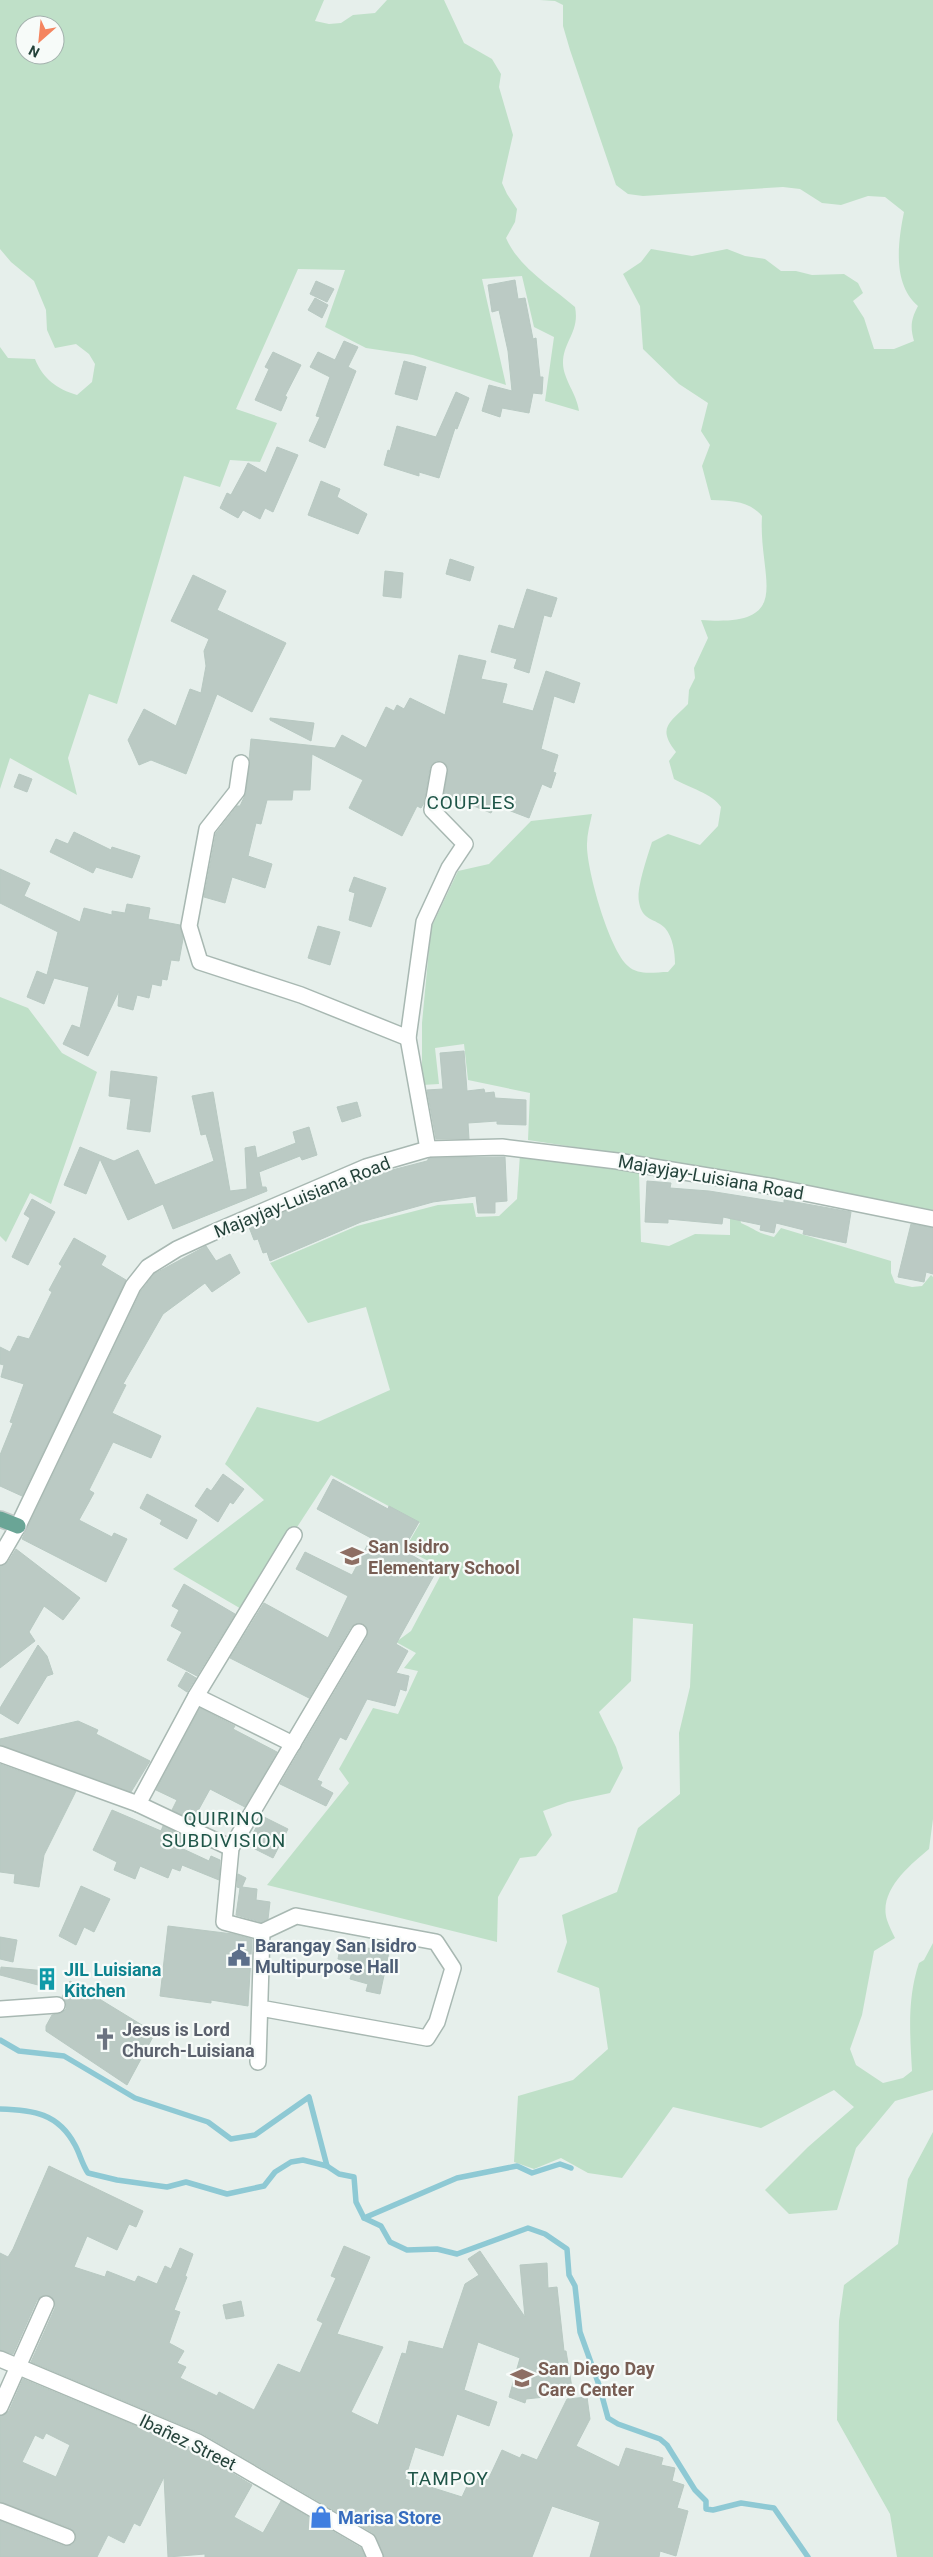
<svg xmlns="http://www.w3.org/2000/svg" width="933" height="2557" font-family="Roboto,sans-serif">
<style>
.green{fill:#bfe0c8;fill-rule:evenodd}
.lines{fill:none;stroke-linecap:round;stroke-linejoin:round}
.stream{stroke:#8ec9d4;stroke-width:5.5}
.building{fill:#bbcac4;stroke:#b8c9c2;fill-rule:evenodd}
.minor-casing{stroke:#a8b8b2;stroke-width:18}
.tertiary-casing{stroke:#a8b8b2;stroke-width:18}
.primary-casing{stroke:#c2cac8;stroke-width:18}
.minor{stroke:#fff;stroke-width:15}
.tertiary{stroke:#fff;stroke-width:15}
.primary{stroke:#6aa596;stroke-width:15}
.labels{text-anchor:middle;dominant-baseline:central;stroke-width:4.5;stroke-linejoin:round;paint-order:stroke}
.street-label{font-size:18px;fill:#24423a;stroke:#f7fbf9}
.education-label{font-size:18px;font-weight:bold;fill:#785e54;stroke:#f7fbf9;text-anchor:start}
.service-label{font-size:18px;font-weight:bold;fill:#4e5e75;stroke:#f7fbf9;text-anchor:start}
.culture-label{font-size:18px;font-weight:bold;fill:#0d838f;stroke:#f7fbf9;text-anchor:start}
.worship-label{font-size:18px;font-weight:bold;fill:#5b616d;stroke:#f7fbf9;text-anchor:start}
.shop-label{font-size:18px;font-weight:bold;fill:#366cbe;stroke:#f7fbf9;text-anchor:start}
.neighbourhood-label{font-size:19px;letter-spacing:1px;fill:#1f5548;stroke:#f7fbf9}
</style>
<rect width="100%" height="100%" fill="#e6efeb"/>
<g class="green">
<path d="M0,0h324l-9,21 14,3 12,-1 12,-8 22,-2 12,-13h57l20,43 28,16 9,15 -2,13 14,48 -11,48 5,11 10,15 -2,13 -9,16c13,30 46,49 69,69 5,25 -12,34 -12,56 0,16 14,31 16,48l-34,-10 9,-64 -20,-10 -12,-51 -40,3 24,106 -93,-30 -47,-7 -41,-21 20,-57 -47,-1 -62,140 41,14 -17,39 -30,-2 -10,27 -36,-11 -67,228 -28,-10 -21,64 9,37 -67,-37 -10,31v-442l8,11 27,1c8,20 22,30 42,36l15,-13 3,-18 -6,-10 -13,-10 -21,4 -8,-18 -1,-20 -12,-29 -23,-19 -11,-13zM25,25h30v30h-30z"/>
<path d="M540,0h393v1210l-234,-44 -171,-26 2,-47 -62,-13 -4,-36 -29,4 4,36 -17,1v-62l9,-95 27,-57 31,-7 42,-43 61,-7c-2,10 -5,20 -5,30 -1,24 22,106 41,122 11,10 26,6 40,6l7,-8c0,-11 -2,-27 -10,-36 -10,-10 -23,-7 -26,-26 -3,-13 9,-47 13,-60l16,-8 32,11 18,-19 3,-19c-8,-13 -33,-20 -47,-28l-5,-18 7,-9c-20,-25 -5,-30 12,-48l1,-14 6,-12 -1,-10 14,-30 -7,-18c96,7 57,-41 61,-104 -14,-16 -31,-15 -51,-16l-9,-34 8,-21 -9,-14 7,-28 -29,-19 -36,-35 -3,-43 -17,-32 18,-12 10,-13 41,7 35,-7 18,7 20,3 16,12h15l16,4 32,-1 14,9 5,10 -10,8 11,17 10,31h20l20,-8c-4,-14 -3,-22 4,-35 -26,-22 -20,-64 -14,-94l-19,-15 -17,-1 -27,9 -19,-2 -22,-14 -17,-2 -140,9 -15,-2 -12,-9 -46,-135 -7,-24v-21l-8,-4z"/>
<polygon points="0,997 28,1008 62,1053 97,1072 51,1204 30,1193 6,1242 0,1236"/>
<path d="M520,1154l119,17 2,71 28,4 26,-12 35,1v-17h10l1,5c14,6 16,10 33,14l7,-9 110,33v12l4,10 17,4 10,-1 9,-11 2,2v542l-4,30c-19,16 -51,42 -42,71 2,6 5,12 8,18l-21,13 -12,64 -12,34 6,16 27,18 20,-5 9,-7c-2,-37 -5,-72 7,-108l5,-3 9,-17v147l-38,11 -39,47 -19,62 -48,4 -24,-24 43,-43 46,-40 -20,-17 -73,38 -88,-21 -51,71 -34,-5 -27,-15 -27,11 -20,-7 4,-66 55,-16 35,-31 -9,-61 -42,-16 10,-30 -5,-27 55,-23 21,-64 42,-34 -1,-61 11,-46 3,-63 -60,-6 -2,63 -32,31 17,35 7,21 -13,25 -42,9 -25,9 9,24 -16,21 -16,2 -22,39 -1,45 -230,-57 82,-102 -10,-14 34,-61 25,6 20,-43 -14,-3 12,-15 -20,-11 15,-11 33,-62 -39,-20 15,-26 -89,-48 -88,135 -70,-41 91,-69 -39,-36 32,-57 61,15 72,-32 -24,-83 -58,16 -38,-60 87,-37 81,-21 35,-2 3,14 23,-1 18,-17z"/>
<polygon points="933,2132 933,2557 897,2557 890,2514 837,2420 839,2321 844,2285 898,2244 908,2179"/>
</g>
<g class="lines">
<g class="stream">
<polyline points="0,2040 19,2051 64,2056 135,2098 208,2122 231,2139 255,2135 309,2097 327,2166 339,2174 354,2177 356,2202 364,2218 457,2178 517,2166 532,2173 560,2164 571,2168"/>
<path d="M0,2109c33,1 58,4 75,36 5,9 7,19 13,28l29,7 50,7 19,-5 41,12 37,-8 11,-14 16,-10 12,-2 24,6"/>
<polyline points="364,2218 381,2226 390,2242 407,2250 437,2249 457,2254 528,2228 545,2234 567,2249 569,2275 575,2286 580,2332 599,2385 608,2418 618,2424 660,2439 667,2445 695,2490 706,2501 706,2509 713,2510 741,2503 774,2508 808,2557"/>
</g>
</g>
<g class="building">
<polygon points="515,280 518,299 525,298 533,339 536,338 540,377 543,377 542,394 533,393 529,413 502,408 500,417 482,411 489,385 512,391 508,351 499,310 492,312 488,285"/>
<polygon points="316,281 334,289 327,302 310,294"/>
<polygon points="315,298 328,305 322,318 308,310"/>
<polygon points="344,341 358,347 348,367 356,371 325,448 309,441 320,417 316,416 330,377 310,367 318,352 335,360"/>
<polygon points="273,352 301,365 285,396 287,397 281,411 255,400 269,369 265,367"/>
<polygon points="404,361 426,367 417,400 395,394"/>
<polygon points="456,392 469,398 457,429 455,428 439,478 419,472 419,476 384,465 388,450 390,451 397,426 436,437"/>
<polygon points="277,447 298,455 273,512 265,508 260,519 243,510 238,518 220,508 227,493 231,495 248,463 266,473"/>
<polygon points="321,481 340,489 337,497 367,514 358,534 308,515"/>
<polygon points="450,559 474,567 470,581 446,574"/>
<polygon points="385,571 403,573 401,598 383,596"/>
<polygon points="193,575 226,591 217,610 286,643 252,712 217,694 186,774 151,760 139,765 128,740 144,709 176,726 190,689 201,693 206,666 204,651 209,639 171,621"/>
<polygon points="527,589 557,598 551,617 544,615 529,673 514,668 517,659 491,652 499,625 514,629"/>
<polygon points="459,655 486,661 481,679 507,684 502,703 533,711 546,671 580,683 574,703 554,696 541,749 558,755 553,772 556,773 551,788 542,784 529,818 495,805 491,813 444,794 448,767 445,763 436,761 430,768 424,803 421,808 417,806 402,836 349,808 363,780 312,754 310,790 293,790 292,800 267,800 261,824 256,823 248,856 272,864 265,888 232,877 225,903 204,897 216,833 237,806 240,806 246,793 251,739 335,748 342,735 366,748 386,707 394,711 397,705 404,709 410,698 445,715"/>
<polygon points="270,718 314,723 311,741 270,720"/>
<polygon points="19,774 32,779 27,792 14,787"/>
<polygon points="74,832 111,850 112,847 140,856 132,878 96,867 93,873 50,852 56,839 68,844"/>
<polygon points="0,869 30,883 24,896 80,922 84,908 112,915 112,911 125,913 127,904 150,908 148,919 180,925 183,939 179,961 171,960 167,980 162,979 161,986 152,984 149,998 137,995 133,1010 118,1006 119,991 88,1056 63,1044 72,1025 80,1028 89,987 54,978 44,1004 27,997 37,971 47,975 58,932 0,903"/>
<polygon points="354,877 386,888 371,927 349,920 355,893 349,891"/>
<polygon points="318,926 340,932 330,965 308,958"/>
<polygon points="464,1051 467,1091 484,1089 485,1093 494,1092 495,1098 526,1100 526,1125 497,1124 497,1121 468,1123 469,1139 436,1139 427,1090 443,1089 440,1053"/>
<polygon points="111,1071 157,1077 150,1132 127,1129 131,1099 109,1096"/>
<polygon points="213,1092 230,1191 247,1189 245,1148 255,1146 257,1158 296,1143 293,1132 309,1127 317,1155 302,1160 300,1156 259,1172 262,1187 266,1187 267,1191 173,1229 163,1204 128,1220 100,1159 86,1194 64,1185 80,1147 114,1161 138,1150 155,1185 214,1161 206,1134 201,1135 192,1096"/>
<polygon points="357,1102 361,1116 342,1122 337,1107"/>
<polygon points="505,1157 507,1201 495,1202 495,1213 478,1213 476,1196 433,1202 361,1222 270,1261 267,1252 263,1253 258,1239 254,1240 249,1227 369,1176 427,1161 429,1158"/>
<polygon points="647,1181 671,1183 670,1188 709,1191 784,1203 784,1200 851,1212 846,1243 803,1234 804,1230 776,1223 774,1233 760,1230 761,1225 723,1217 722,1224 668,1219 668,1223 645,1222"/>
<polygon points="32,1199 55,1212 28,1265 12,1257 30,1218 24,1214"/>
<polygon points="911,1224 933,1228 933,1274 926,1272 924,1282 898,1277"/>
<polygon points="74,1238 106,1256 101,1265 126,1280 22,1496 0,1486 0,1455 13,1423 10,1422 24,1384 1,1377 4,1365 0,1364 0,1347 10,1352 18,1336 29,1339 52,1292 49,1290 62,1266 59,1264"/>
<polygon points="206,1246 216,1261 230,1254 240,1273 212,1292 205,1283 163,1314 123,1384 126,1385 112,1413 161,1436 151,1458 113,1442 89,1490 94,1493 79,1520 112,1537 114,1533 127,1539 106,1582 22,1539 141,1291 154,1274"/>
<polygon points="223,1474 244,1489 233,1504 230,1502 218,1522 195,1506 207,1488 211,1491"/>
<polygon points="333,1479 388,1509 389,1506 419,1522 403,1550 437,1570 396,1644 408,1651 396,1673 409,1676 406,1691 400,1689 395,1706 367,1699 346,1740 340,1737 317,1780 322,1782 320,1786 333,1793 326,1806 280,1784 367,1637 367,1627 359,1623 351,1627 309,1698 230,1658 264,1603 328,1638 348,1596 296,1569 305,1552 352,1575 371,1538 317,1509"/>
<polygon points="147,1494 197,1520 187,1539 160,1524 162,1520 140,1508"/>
<polygon points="16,1549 80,1598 63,1620 44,1606 29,1632 35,1641 0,1668 0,1566 8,1562"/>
<polygon points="184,1584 235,1614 197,1676 167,1660 182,1632 171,1626 179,1610 172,1606"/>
<polygon points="38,1645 47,1656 53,1674 47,1676 18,1724 0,1713 0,1708"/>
<polygon points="186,1672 196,1678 187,1692 178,1686"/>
<polygon points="200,1708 235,1726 233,1729 277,1752 245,1807 210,1789 193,1820 172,1810 177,1800 156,1790"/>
<polygon points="78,1721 98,1730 96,1734 150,1761 131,1792 0,1745 0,1739"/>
<polygon points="0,1764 76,1791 44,1855 39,1887 14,1883 15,1874 0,1872"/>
<polygon points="112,1810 161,1831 163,1826 184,1836 180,1843 183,1845 181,1848 209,1861 211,1856 220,1860 219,1880 182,1865 180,1871 172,1868 168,1878 140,1866 135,1879 114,1870 117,1862 93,1850"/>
<polygon points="262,1816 288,1829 273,1858 247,1845"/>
<polygon points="238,1874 246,1878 242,1887 257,1889 256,1900 270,1902 268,1919 261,1922 236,1915 240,1888 237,1887"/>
<polygon points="81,1886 110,1899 94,1932 84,1927 76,1945 59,1936"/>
<polygon points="168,1926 233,1934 252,1939 248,2006 211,2000 211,2003 160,1996"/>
<polygon points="0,1937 17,1940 13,1962 0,1959"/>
<polygon points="341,1943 389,1952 380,1994 366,1991 368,1984 350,1979 355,1962 338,1959"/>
<polygon points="1,1967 47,1971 38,1985 0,1975"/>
<polygon points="70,1981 155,2033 127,2085 46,2031 46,2026 52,2015 62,2013 66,2009 66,2004 62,1997"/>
<polygon points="49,2166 143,2211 136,2227 129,2224 117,2250 87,2236 74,2267 105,2277 107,2271 135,2282 138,2276 157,2284 165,2266 171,2269 180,2248 193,2254 185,2276 187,2277 174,2310 180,2312 169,2343 184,2351 177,2363 186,2367 180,2378 217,2396 219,2392 254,2410 278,2364 300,2373 323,2323 317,2320 336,2278 331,2276 344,2246 370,2257 337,2334 383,2347 351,2412 378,2425 402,2353 406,2354 409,2341 443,2349 465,2284 479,2275 468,2259 480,2251 525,2317 520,2265 547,2263 548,2288 557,2287 564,2351 566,2351 573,2394 526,2399 525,2403 509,2397 520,2358 478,2342 464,2390 497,2402 489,2426 457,2414 443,2456 415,2447 405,2479 462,2497 473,2473 488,2480 502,2450 520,2458 522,2454 537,2460 567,2399 587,2397 590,2419 576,2446 619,2467 626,2448 663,2458 661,2465 675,2468 672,2481 684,2485 677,2508 688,2511 676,2556 660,2551 659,2557 590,2557 600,2522 552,2506 532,2557 384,2557 373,2533 203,2434 31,2362 55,2308 55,2303 50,2296 45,2295 37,2300 13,2354 0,2350 0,2253 8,2257 13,2249"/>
<polygon points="241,2301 244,2316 226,2319 223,2305"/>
<path d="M23,2379l171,71 58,35 -18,32 29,16 18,-32 80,47 4,9h-160v-3l-37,3 -4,-80 -24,49 -6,-3 -10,20 -16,-8 -11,22h-97v-36l64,25 8,-1 4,-5 -1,-8 -5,-4 -70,-26v-86l9,-5zM46,2433l24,12 -14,32 -34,-15 13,-27 8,4z"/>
</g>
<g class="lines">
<defs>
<g id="minor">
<polyline points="241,763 237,791 207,829 189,926 200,962 301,995 408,1038"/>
<polyline points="428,1149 408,1038 424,922 449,868 465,844 432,810 439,770"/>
<polyline points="196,1696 293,1744"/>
<polyline points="0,1754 138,1804 231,1848"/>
<polyline points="138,1804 196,1696 294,1535"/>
<polyline points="262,1932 224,1922 231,1848 359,1632"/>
<polyline points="0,2009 57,2005"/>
<polyline points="258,2062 262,1932 296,1916 436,1942 453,1968 437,2022 427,2038 260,2008"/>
<polyline points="0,2359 198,2442 368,2541 375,2557"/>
<polyline points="0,2407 46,2304"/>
<polyline points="0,2511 67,2537"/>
</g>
<polyline id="tertiary" points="0,1557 18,1526 133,1286 148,1267 177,1249 212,1233 366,1167 428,1149 502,1147 617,1161 775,1187 933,1219"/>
<polyline id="primary" points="0,1519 18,1526"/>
</defs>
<use href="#minor" class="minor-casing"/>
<use href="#tertiary" class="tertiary-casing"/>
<use href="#primary" class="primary-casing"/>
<use href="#minor" class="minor"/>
<use href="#tertiary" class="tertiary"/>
<use href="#primary" class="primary"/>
</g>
<defs>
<symbol id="school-bare" viewBox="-9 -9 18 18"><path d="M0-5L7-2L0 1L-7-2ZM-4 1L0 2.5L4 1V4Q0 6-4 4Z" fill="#8d6e63" stroke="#f7fbf9" stroke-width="2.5" paint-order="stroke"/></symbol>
<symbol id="civic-bare" viewBox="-9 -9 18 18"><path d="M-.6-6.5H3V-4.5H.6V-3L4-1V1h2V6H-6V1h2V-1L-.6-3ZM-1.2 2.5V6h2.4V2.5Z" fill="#5c6f8a" stroke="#f7fbf9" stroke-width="2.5" paint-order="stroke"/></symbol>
<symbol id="building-bare" viewBox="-9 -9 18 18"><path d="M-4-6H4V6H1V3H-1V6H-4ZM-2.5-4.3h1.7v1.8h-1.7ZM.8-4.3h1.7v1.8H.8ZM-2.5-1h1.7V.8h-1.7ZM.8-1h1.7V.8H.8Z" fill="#0f9aa8" stroke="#f7fbf9" stroke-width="2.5" paint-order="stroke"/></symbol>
<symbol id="church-bare" viewBox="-9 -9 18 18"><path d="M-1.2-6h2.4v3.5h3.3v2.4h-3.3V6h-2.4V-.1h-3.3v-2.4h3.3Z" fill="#6b7280" stroke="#f7fbf9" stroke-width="2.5" paint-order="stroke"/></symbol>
<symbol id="shop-bare" viewBox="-9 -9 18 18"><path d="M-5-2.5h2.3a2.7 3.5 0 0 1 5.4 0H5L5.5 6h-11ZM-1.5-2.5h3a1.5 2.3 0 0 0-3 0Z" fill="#3f7fe0" stroke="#f7fbf9" stroke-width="2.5" paint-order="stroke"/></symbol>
</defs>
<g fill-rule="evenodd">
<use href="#school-bare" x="336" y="1540" width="32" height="32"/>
<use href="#civic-bare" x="223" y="1939" width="32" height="32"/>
<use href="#building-bare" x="31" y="1963" width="32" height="32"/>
<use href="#church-bare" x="89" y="2023" width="32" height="32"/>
<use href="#school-bare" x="506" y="2362" width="32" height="32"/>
<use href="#shop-bare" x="305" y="2501" width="32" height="32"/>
</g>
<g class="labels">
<g class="street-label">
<text transform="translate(711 1177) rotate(10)">Majayjay-Luisiana Road</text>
<text transform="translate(302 1197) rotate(-22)">Majayjay-Luisiana Road</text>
<text transform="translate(188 2442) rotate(26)">Ibañez Street</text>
</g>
<g class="education-label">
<text x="368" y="1546">San Isidro<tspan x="368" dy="21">Elementary School</tspan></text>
<text x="538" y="2368">San Diego Day<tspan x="538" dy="21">Care Center</tspan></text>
</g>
<g class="service-label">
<text x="255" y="1945">Barangay San Isidro<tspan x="255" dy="21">Multipurpose Hall</tspan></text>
</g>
<g class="culture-label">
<text x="64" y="1969">JIL Luisiana<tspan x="64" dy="21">Kitchen</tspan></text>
</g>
<g class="worship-label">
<text x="122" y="2029">Jesus is Lord<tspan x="122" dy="21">Church-Luisiana</tspan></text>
</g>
<g class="shop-label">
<text x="338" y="2517">Marisa Store</text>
</g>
<g class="neighbourhood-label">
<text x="471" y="802">COUPLES</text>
<text x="224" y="1818">QUIRINO<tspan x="224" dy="22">SUBDIVISION</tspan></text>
<text x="448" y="2478">TAMPOY</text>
</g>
</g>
<g transform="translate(40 40) rotate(207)"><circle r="24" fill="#f7fbf9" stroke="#a3b1ad"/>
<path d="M0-4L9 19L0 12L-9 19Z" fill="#f4845f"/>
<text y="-8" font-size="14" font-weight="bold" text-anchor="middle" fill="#24423a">N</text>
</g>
</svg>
